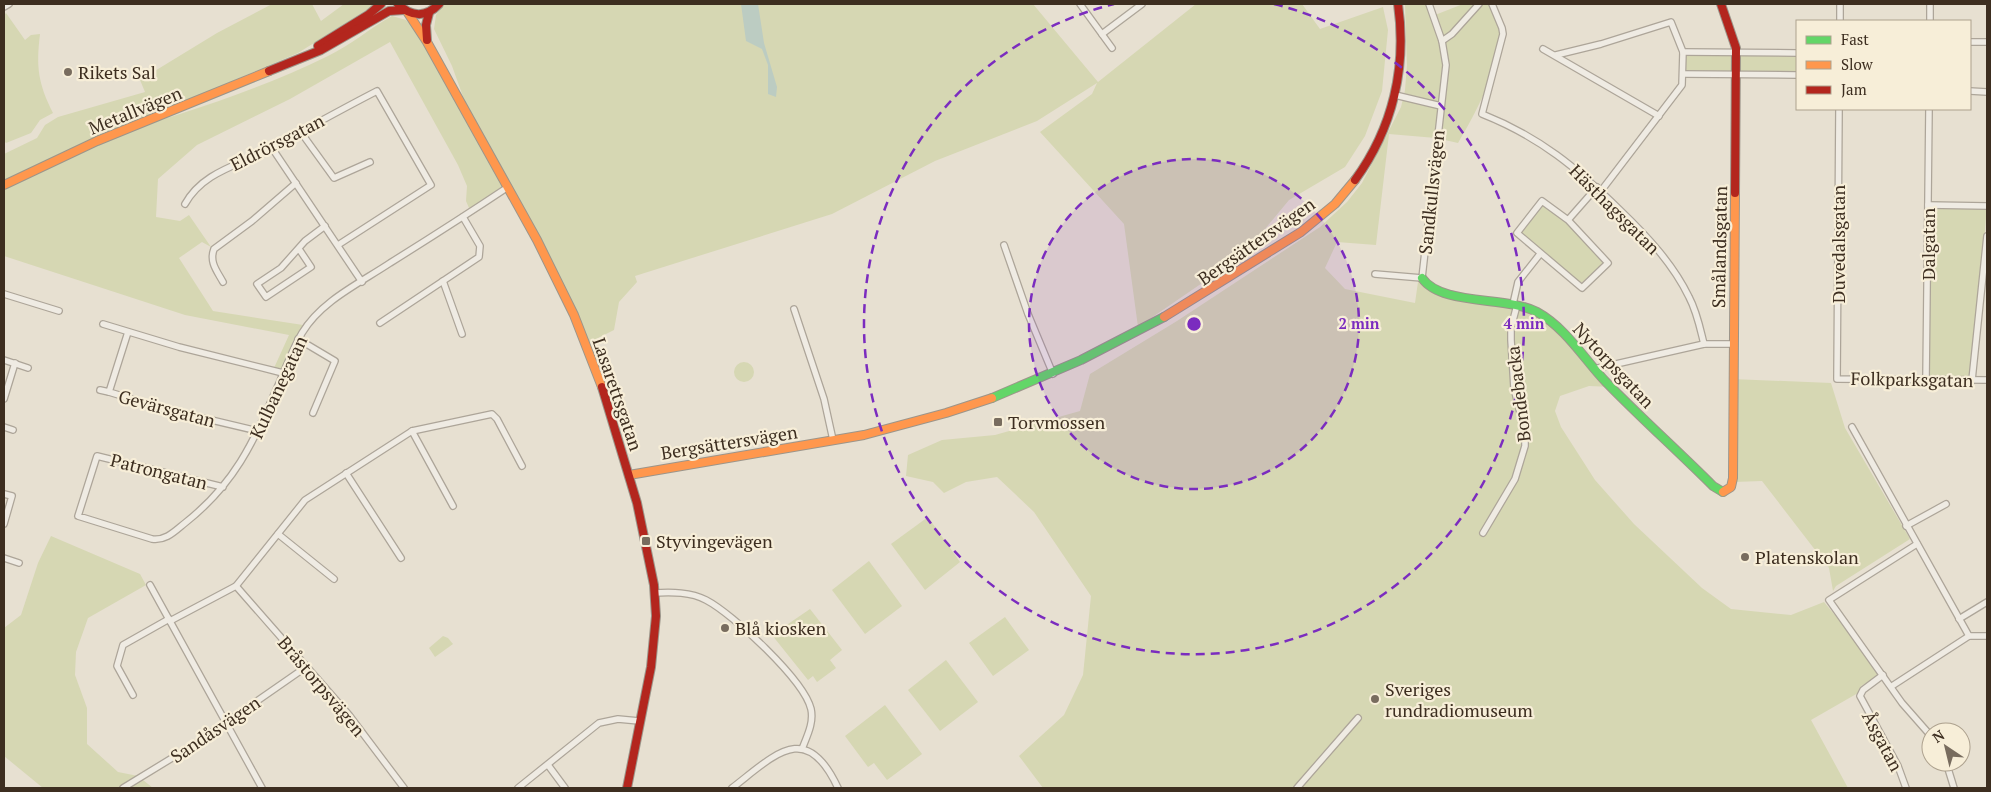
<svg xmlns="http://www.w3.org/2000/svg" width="1991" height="792" font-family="'PT Serif',serif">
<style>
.green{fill:#d6d7b3}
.water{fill:#bcccc2}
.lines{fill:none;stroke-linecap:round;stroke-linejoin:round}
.street-casing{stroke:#ada599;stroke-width:8}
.fast-casing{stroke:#9c958a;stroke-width:10}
.slow-casing{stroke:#9c958a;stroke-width:10}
.jam-casing{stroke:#9c958a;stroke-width:10}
.street{stroke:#efebe3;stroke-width:5.5}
.fast{stroke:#63d668;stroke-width:8}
.slow{stroke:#ff974d;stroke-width:8}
.jam{stroke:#b3261e;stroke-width:8}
.ring{fill:none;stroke:#7b2cbf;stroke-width:2.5;stroke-dasharray:9 6}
.poi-dot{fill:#786c5e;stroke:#f7eed8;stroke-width:2}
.labels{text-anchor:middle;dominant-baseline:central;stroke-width:4.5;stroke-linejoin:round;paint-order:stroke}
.poi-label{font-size:18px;fill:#3d2e20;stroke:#f7eed8;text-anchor:start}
.street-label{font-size:18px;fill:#3d2e20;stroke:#f7eed8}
.centre{fill:#7b2cbf;stroke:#f7eed8;stroke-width:2.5}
.ring-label{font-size:15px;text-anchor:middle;font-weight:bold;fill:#7b2cbf;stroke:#f7eed8;stroke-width:4.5;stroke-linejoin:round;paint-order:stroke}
</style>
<rect width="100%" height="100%" fill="#e7e0d1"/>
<g class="green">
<path d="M272,4h40l9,17 23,-17h32l-78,49 -199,85c79,-22 155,-46 229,-82 23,-11 42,-28 64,-40l14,4 6,6 62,101 -22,-61 -18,-37 2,-14 8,-11h589l65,78 98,-78h106l18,25 63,-22 5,23 -6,61 -17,45 -20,31 -56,33 -29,35 -52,44 -70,48 -14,-103 -84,-92 52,-38 5,-11 -60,38 -102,40 -103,53 -197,62 2,6 -18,20 -5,28 -28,14 -78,-156 -39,20 -3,-7 1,-15 -9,-21 -68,-123 -100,57 -93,46 -39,34 -2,38 24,4 9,-6 22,32 -9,-5 -23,16 34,53 90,14 -20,44 -9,-1 15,-33 -104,-20 -181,-59v-102l33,-16 8,-13 13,-8 87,-25 -5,-12 77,-47z"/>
<path d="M1405,4h25l5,11 28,-11h30c3,7 7,15 8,22 5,30 -27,91 -43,117l-22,-5 -47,-4 -13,111 -39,-3 -12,26 20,21 70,14 4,-28 9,9 49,13 35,3 40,18 60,69 -23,-1 -29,10 -5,15 6,16 34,53 39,44 68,64 29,21 60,6 33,-13 59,71 -22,13 -3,7 -47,27 37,68h-805l-24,-32 45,-41 19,-40 8,-79 -57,-84 -37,-35 -31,5 -22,11 -11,-11 -27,-6 2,-21 34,-15 53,-5 85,-24 10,-37 87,-53 143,-94 27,-25 15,-19 39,-76 4,-17 2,-25z"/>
<path d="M6,13l19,27 6,-5 9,-1c-4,33 -2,49 13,79l-13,7 -9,13 -25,10 -2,-2v-126z"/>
<polygon points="1797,51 1797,73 1683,73 1682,52"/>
<polygon points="1926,201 1987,204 1974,377 1924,379"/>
<polygon points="1542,202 1565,218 1608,263 1581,283 1569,276 1518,232"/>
<circle cx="744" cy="372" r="10"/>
<polygon points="1732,379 1831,383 1845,428 1910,539 1836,586 1833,591 1829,568 1762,481 1734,482"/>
<polygon points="928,517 960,562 925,590 891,544"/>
<polygon points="51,536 140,574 146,585 88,618 76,652 75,675 87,708 87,744 118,772 138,776 153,788 43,788 4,756 4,628 21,615 38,563"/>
<polygon points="869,561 902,606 865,634 832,590"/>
<polygon points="810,609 842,650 830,660 836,668 817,682 813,676 808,680 772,635"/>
<polygon points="1005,617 1029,650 993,676 969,643"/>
<polygon points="443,636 448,638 453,644 435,657 429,648"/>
<polygon points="946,660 978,702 940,731 908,690"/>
<polygon points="885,705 922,754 887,780 874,763 868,767 845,736"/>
</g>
<polygon class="water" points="741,4 758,4 764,43 777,87 776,97 768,94 768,65 762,49 746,41"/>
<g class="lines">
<defs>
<g id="street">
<polyline points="1080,4 1112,48"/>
<path d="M1492,4l10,24 1,6 -21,80c58,23 95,54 139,97 26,25 52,53 68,86 8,15 11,31 15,47"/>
<polyline points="4,7 9,4"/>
<polyline points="1840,21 1840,4"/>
<polyline points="1930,21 1930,4"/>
<polyline points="1102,34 1142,4"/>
<polyline points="1442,41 1452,34 1479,4"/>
<polyline points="1970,42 1987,42"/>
<polyline points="1543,49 1659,116"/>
<polyline points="1683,52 1797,53"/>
<polyline points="1556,55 1601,44 1671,22 1683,52 1682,85 1601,191"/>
<polyline points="1684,74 1797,75"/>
<polyline points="1970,91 1987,92"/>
<polyline points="1395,95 1441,106"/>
<polyline points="1839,109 1837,379 1987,380"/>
<polyline points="300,131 334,178 370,162"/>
<polyline points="272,148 362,282"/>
<path d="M185,204c19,-34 57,-39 88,-57 35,-19 69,-38 104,-56l54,94 -93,60"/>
<polyline points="1928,205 1987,206"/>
<polyline points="1568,220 1608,263 1582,288 1517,233 1542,201 1568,220 1597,187"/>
<polyline points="1004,245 1028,314 1053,374"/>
<polyline points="299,249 311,267 266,297 257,284 281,268 305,241 325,226"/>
<polyline points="1375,274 1422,278 1446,65 1442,41 1429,4"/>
<polyline points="443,281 462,334"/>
<path d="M223,282c-6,-11 -14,-20 -9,-33l38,-28 44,-38"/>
<polyline points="4,294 59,311"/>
<polyline points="1513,304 1518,282 1540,254"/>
<polyline points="794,309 824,399 833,440"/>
<polyline points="380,323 479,257 480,246 463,217"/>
<polyline points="103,324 179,347 283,373"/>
<polyline points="128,332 109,392 165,409 258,431"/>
<polyline points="298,339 335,361 313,413"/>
<polyline points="4,360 28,368"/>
<polyline points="1594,369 1704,344 1733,344"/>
<polyline points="1926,380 1929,109"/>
<polyline points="1972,380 1987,236"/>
<polyline points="100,390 109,392"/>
<polyline points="4,399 15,363"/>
<polyline points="4,427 13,430"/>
<polyline points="1852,427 1969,636 1987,636"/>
<polyline points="412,431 453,506"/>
<polyline points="346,473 401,558"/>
<path d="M223,487l-126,-31 -19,60 74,23c14,2 23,-8 33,-16 52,-41 69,-83 95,-142 7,-16 13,-33 22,-48 19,-32 58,-50 88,-70 40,-25 79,-50 118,-76"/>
<polyline points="4,494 12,496 4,524"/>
<polyline points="1906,526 1946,504"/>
<polyline points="1483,533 1515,479 1525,446 1525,433 1514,388 1511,340 1511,328 1517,305"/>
<polyline points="278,534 334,579"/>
<polyline points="1917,544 1829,600 1902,703 1931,736"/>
<polyline points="4,558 19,563"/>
<polyline points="150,585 262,788"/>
<polyline points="236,586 349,715 404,788"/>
<path d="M654,593c18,-1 37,-1 52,7 27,14 98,80 105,109 3,14 -4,27 -9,40"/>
<polyline points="1959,619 1987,602"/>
<polyline points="170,621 236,586 305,500 412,431 492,414 497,419 522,466"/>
<polyline points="1883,675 1863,690 1860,696 1898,766 1906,788"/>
<polyline points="1892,686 1969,636"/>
<polyline points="133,695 117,666 123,645 169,619"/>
<polyline points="1946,762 1954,788"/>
<polyline points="548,765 565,788"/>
<polyline points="123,788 195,744 306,667"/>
<polyline points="518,788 599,723 618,719 639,721"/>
<path d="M732,788c43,-33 74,-69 106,0"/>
<polyline points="1297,788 1358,718"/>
</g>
<g id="fast">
<path d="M1422,278c19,28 85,18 115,34 29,16 47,47 69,70 35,36 72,69 107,104l10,6"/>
<polyline points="992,398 1081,360 1164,317"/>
</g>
<g id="slow">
<polyline points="408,13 427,42 537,240 574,315 602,387"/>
<polyline points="4,185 97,141 269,71"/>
<polyline points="1164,317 1301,232 1335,204 1355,180"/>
<polyline points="629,475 864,435 946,413 992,398"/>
<polyline points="1723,492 1731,487 1733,478 1735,193"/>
</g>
<g id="jam">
<path d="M398,4c13,13 28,14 41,0"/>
<polyline points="1721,4 1736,48 1735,193"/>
<polyline points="427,40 426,25 429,13"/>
<polyline points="318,46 368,15 381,4"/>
<polyline points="269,71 321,50 389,11 404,10"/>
<path d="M1355,180c38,-52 52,-113 43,-176"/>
<polyline points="602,387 637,503 654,585 656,616 651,667 627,788"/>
</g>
</defs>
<use href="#street" class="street-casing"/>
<use href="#fast" class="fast-casing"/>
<use href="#slow" class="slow-casing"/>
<use href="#jam" class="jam-casing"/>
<use href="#street" class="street"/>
<use href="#fast" class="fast"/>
<use href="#slow" class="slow"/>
<use href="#jam" class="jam"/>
</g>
<circle cx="1194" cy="324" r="165" fill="#7b2cbf" fill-opacity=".12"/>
<g class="ring">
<circle cx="1194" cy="324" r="165"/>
<path d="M1274 4A330 330 0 1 1 1114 4"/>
</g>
<g class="poi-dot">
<circle cx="68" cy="72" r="5"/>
<rect x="993" y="417" width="10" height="10" rx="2.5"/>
<rect x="641" y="536" width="10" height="10" rx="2.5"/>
<circle cx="1745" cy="557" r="5"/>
<circle cx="725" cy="628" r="5"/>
<circle cx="1375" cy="699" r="5"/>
</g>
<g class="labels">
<g class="poi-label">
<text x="78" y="72">Rikets Sal</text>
<text x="1008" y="422">Torvmossen</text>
<text x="656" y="541">Styvingevägen</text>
<text x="1755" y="557">Platenskolan</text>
<text x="735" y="628">Blå kiosken</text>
<text x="1385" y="689">Sveriges<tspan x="1385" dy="21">rundradiomuseum</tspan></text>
</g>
<g class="street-label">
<text transform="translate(135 110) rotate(-22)">Metallvägen</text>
<text transform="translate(277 142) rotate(-27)">Eldrörsgatan</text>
<text transform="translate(1431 192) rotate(-84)">Sandkullsvägen</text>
<text transform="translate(1615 209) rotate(45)">Hästhagsgatan</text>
<text transform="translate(1256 241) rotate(-35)">Bergsättersvägen</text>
<text transform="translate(1838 244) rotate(-90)">Duvedalsgatan</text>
<text transform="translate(1928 244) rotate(-90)">Dalgatan</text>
<text transform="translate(1719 247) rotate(-89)">Smålandsgatan</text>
<text transform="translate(1614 365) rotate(47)">Nytorpsgatan</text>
<text transform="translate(1912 379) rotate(1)">Folkparksgatan</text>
<text transform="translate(278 387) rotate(-65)">Kulbanegatan</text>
<text transform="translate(618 394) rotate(71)">Lasarettsgatan</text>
<text transform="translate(1518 394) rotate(-97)">Bondebacka</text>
<text transform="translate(167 408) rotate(15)">Gevärsgatan</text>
<text transform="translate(729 442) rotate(-9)">Bergsättersvägen</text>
<text transform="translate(159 471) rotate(14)">Patrongatan</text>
<text transform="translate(322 686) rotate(50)">Bråstorpsvägen</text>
<text transform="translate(215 729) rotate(-34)">Sandåsvägen</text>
<text transform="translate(1883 741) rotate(62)">Åsgatan</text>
</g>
</g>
<circle cx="1194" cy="324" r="8" class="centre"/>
<g class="ring-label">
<text x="1359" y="329">2 min</text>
<text x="1524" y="329">4 min</text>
</g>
<rect width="1991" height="792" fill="none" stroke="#3d2e20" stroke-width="10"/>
<rect x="1796" y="20" width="175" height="90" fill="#f7eed8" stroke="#ada18e"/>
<rect x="1806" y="36" width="25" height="8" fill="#63d668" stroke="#ada18e"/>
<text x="1841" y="45" font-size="15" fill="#3d2e20">Fast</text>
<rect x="1806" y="61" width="25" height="8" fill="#ff974d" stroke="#ada18e"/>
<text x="1841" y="70" font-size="15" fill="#3d2e20">Slow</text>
<rect x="1806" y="86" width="25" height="8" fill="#b3261e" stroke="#ada18e"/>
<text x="1841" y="95" font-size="15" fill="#3d2e20">Jam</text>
<g transform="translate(1946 747) rotate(325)"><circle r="24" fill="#f7eed8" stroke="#ada18e"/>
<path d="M0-4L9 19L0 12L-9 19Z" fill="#786c5e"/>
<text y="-8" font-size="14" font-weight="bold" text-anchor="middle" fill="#3d2e20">N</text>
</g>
</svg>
